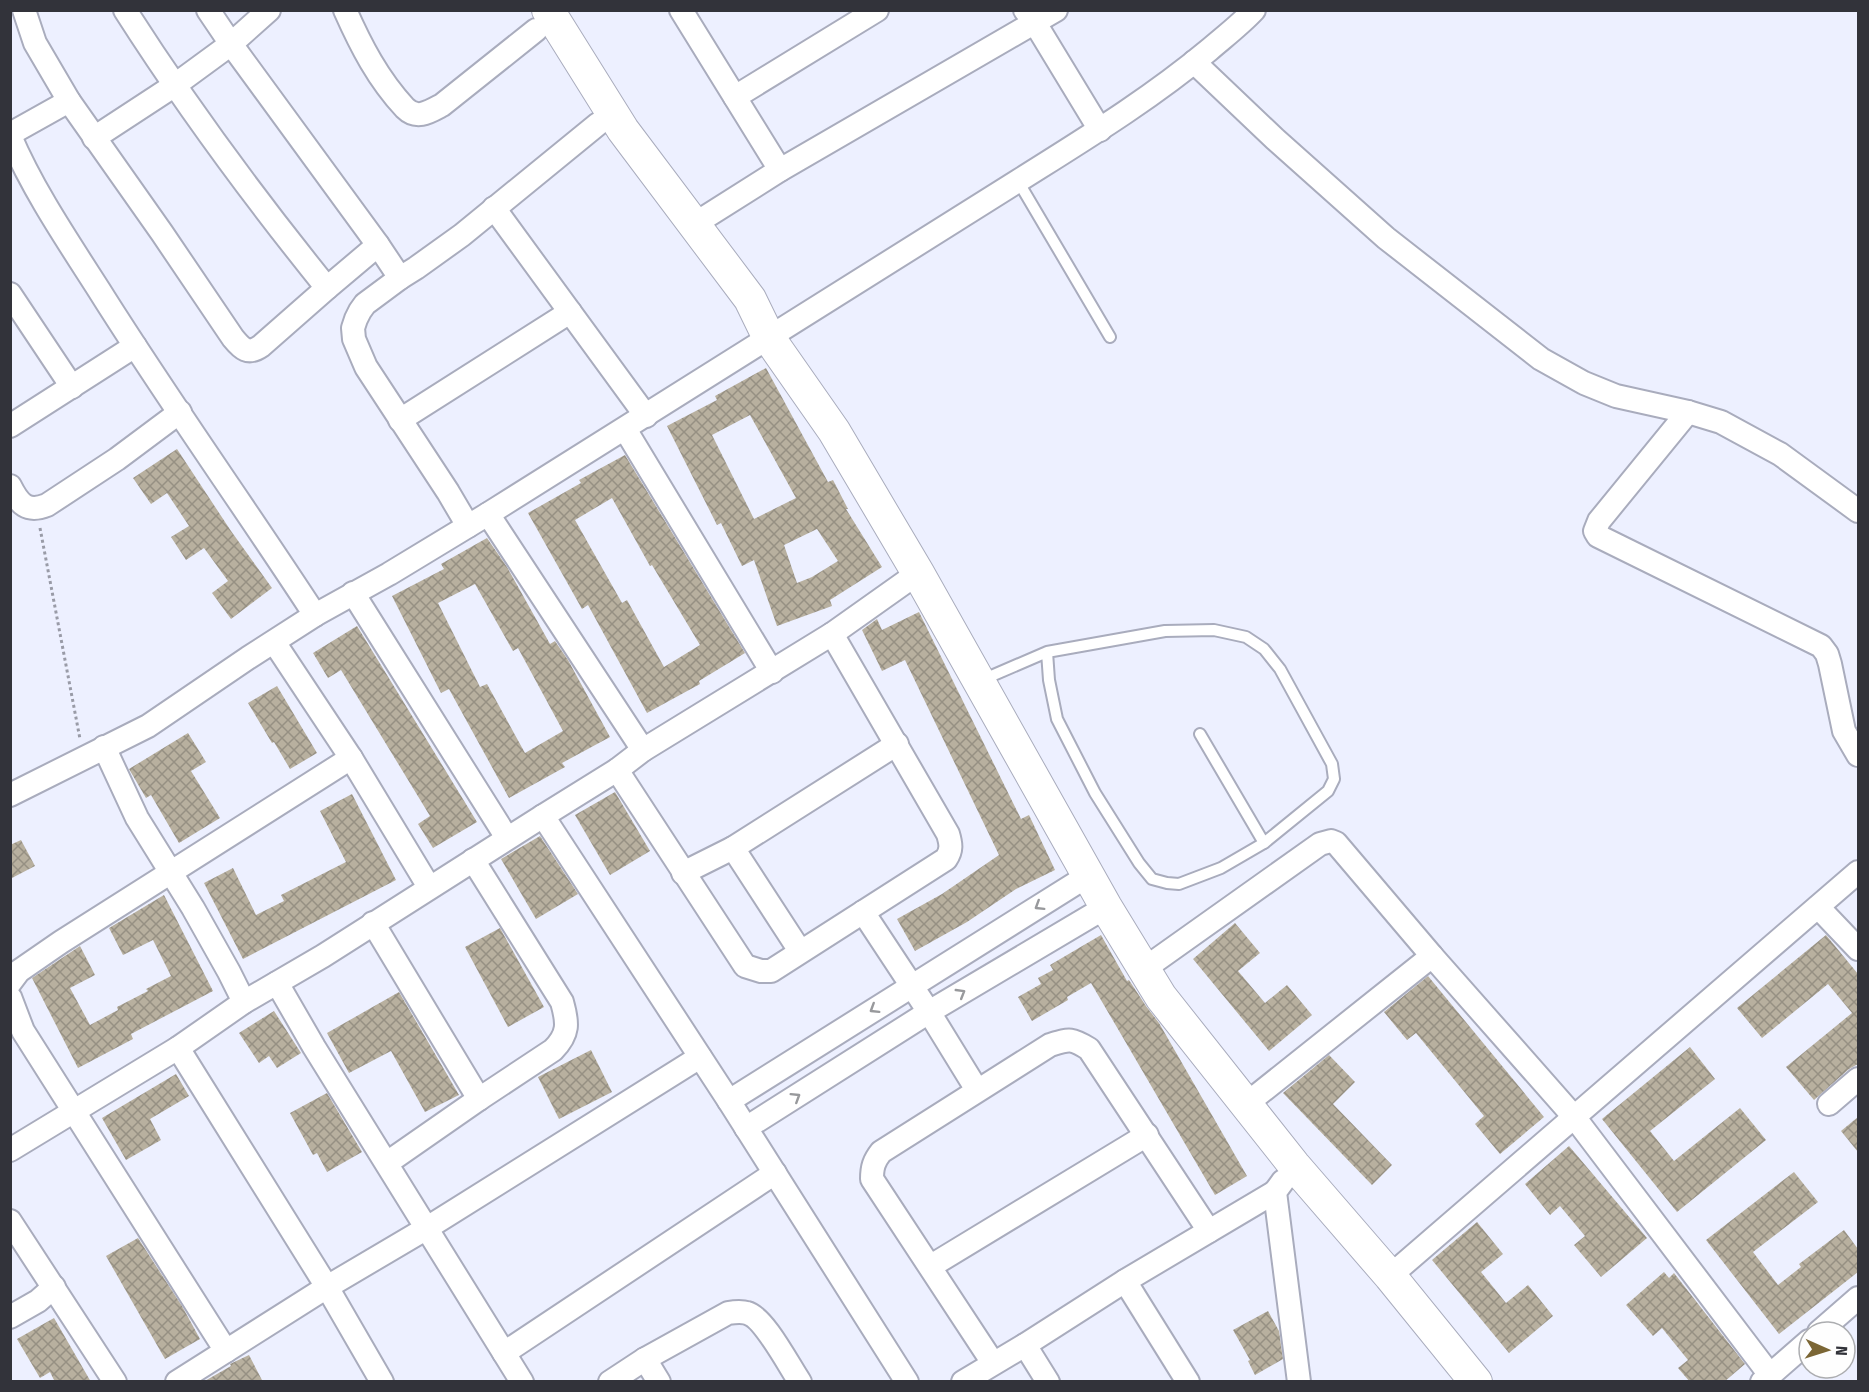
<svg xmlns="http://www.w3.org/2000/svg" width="1869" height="1392" font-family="'Fira Sans Condensed',sans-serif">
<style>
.building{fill:url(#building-cross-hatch);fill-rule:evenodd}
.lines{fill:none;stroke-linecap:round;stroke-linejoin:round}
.service-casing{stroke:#a9acbd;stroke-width:14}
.minor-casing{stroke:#a9acbd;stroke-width:26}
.secondary-casing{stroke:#a9acbd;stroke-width:34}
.path{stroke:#999ba7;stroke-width:3;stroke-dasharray:3 3;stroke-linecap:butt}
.service{stroke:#fff;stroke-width:10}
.minor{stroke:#fff;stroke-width:22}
.secondary{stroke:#fff;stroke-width:32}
.oneway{stroke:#98999c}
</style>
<defs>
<pattern id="building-cross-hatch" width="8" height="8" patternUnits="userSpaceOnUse" patternTransform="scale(1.5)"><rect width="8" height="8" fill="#b8b09f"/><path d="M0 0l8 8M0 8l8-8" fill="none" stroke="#969083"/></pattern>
</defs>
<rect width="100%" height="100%" fill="#edf0ff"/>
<g class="building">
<path d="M766,368l62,114 5,-2 15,29h-2l36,58 -52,33 2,6 -55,20 -23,-66 -12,6 -21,-43 -4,2 -50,-99 50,-26 -2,-4zM750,415l46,83 -42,21 -42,-84zM817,529l21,32 -26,16 -15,6 -13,-38z"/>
<polygon points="177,449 231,531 272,588 231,619 212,593 228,581 204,548 186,560 171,537 189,526 167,493 151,504 133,478"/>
<path d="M625,455l120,198 -46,28 1,3 -53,29 -59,-108 -6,4 -54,-96 53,-30 -2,-3zM612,498l38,68 2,-1 48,80 -36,22 -37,-67 -5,3 -47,-83z"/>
<path d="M487,538l20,29 43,77 5,-3 13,19 42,77 -48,26 3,4 -56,31 -60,-109 -8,4 -49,-97 52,-27 -3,-5zM475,584l38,67 5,-3 45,83 -38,22 -38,-69 -7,3 -42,-84z"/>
<polygon points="919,612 1021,819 1029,815 1055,870 1016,889 967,922 915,951 897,919 942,894 999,855 905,660 882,671 862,630 877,619 882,630"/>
<polygon points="357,626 477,822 433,848 418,824 430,816 341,670 328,678 313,653"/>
<polygon points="277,686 317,753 290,769 274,742 272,743 248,703"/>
<polygon points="188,733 206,762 191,771 220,818 179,843 151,795 146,798 129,769"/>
<polygon points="615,792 650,851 610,875 575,815"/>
<polygon points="352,794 396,880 243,959 204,883 233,868 256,915 284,901 281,895 346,862 320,811"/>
<polygon points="540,836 578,894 536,919 501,859"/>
<polygon points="21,840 35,866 10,879 10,845"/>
<polygon points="164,895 213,991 131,1034 133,1039 78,1068 32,978 80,946 95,975 70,988 90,1025 118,1010 117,1007 148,991 146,989 171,976 153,940 123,955 109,928"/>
<polygon points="1235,923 1260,953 1238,971 1265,1003 1287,985 1312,1015 1269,1051 1193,959"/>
<polygon points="500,928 544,1007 508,1027 465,947"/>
<polygon points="1101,935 1127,981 1129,980 1146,1006 1159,1023 1247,1176 1215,1195 1091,983 1067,997 1068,1000 1032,1021 1018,997 1041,984 1038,978 1053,970 1050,965"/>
<polygon points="1826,935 1858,974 1858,1064 1849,1069 1814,1100 1786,1067 1852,1013 1828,984 1762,1038 1737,1008"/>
<polygon points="1428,976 1544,1117 1500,1154 1475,1124 1484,1116 1416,1033 1407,1040 1384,1012"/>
<polygon points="399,992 459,1095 425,1112 391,1051 349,1073 327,1033"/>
<polygon points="274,1011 301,1053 277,1068 269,1056 259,1063 239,1033"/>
<polygon points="1690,1047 1715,1079 1650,1131 1674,1161 1740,1108 1766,1140 1677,1212 1602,1119"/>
<polygon points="591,1050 612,1092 559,1119 538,1077"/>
<polygon points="1329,1055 1355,1082 1333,1104 1392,1165 1372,1185 1283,1093"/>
<polygon points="176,1074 189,1096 150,1119 161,1140 126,1160 102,1118"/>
<polygon points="327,1093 362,1152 327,1172 317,1153 313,1155 290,1113"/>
<polygon points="1858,1117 1858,1152 1841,1131"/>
<polygon points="1569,1146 1647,1238 1601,1277 1574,1245 1585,1236 1560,1206 1550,1215 1525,1184"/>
<polygon points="1794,1172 1818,1202 1753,1252 1778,1285 1801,1267 1799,1264 1844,1230 1858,1249 1858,1272 1779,1334 1706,1240"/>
<polygon points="1477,1222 1503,1254 1481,1272 1506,1303 1528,1285 1553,1316 1509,1353 1432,1260"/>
<polygon points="138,1238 182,1306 200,1339 165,1359 106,1256"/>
<polygon points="1664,1272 1669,1278 1674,1273 1745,1364 1724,1382 1690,1382 1678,1368 1688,1360 1662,1328 1653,1336 1626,1305"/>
<polygon points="1268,1311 1279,1331 1283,1359 1255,1375 1248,1361 1250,1360 1233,1330"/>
<polygon points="54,1318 91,1382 55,1382 50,1372 40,1378 17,1339"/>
<polygon points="249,1355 263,1382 203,1382 231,1366 230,1364"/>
</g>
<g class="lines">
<defs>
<g id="service">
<polyline points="1018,181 1110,337"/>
<polyline points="982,680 1047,652 1165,631 1214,630 1246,637 1264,649 1280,669 1332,764 1334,779 1328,791 1264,843 1221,868 1179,884 1167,883 1152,879 1139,863 1095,793 1057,719 1049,680 1047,652"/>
<polyline points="1200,734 1264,843"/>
</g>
<g id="minor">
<path d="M24,10l11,33 34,58 93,132 71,105c9,11 15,17 28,8l66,-58 51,-43"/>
<path d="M125,10c62,97 130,189 202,278"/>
<polyline points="208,10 231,44 378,245 400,278"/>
<path d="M345,10c16,36 33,69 60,98 12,12 24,4 37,-3l94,-75"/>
<polyline points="681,10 780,170"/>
<polyline points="1025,10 1035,23 1100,130"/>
<polyline points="1194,62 1275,139 1386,238 1541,359 1584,383 1616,396 1688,412 1721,422 1780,454 1858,511"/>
<polyline points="735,97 877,10"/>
<polyline points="10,134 69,101"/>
<path d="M10,136c23,54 57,104 89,154 69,110 145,216 216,325"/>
<polyline points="94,138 175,85 231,44 269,10"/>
<polyline points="494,208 646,416"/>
<polyline points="693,225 780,170 1056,10"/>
<polyline points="10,294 72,387"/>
<polyline points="1688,412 1599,521 1595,531 1598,536 1821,646 1827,654 1830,664 1844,731 1858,755"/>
<polyline points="400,420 570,312"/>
<polyline points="10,426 135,346"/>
<polyline points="625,429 772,672"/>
<path d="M10,486c9,18 17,27 37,19l70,-46 63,-47"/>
<polyline points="488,514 643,750"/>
<polyline points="468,526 448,492 366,367 354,339 353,328 356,319 360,311 365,304 400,278 416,268 462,235 598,124"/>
<polyline points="353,593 507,838"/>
<polyline points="274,642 351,758 429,887"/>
<polyline points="104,747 137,818 193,908 229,972 244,1002"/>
<path d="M617,770l128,196 16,5h10l175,-112c6,-9 5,-15 2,-25l-116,-200"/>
<path d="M10,795l138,-69 100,-68 67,-43 74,-41 99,-60 530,-333c65,-41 131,-81 191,-131 15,-13 31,-25 45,-40"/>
<polyline points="543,816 729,1101 907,1382"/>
<polyline points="733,848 800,951"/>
<polyline points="683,873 733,848 897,744"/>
<polyline points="1818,907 1858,949"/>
<polyline points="863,912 929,1012 977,1090"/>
<polyline points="373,923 479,1099"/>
<polyline points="1144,969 1320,844 1331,841 1336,843 1432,956"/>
<polyline points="10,983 19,971 61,942 351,758"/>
<polyline points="277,983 314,1047 522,1382"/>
<polyline points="10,997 23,1031 226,1351"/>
<polyline points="178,1048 327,1287 382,1382"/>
<polyline points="729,1101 1089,875"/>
<polyline points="1829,1104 1858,1079"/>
<polyline points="1245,1105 1432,956 1575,1118 1770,1375"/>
<polyline points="746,1128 929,1012 1106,907"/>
<polyline points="10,1150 178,1048 244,1002 323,956 543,816 617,770 643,750 832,634 918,573"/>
<path d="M387,1163l92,-64 74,-49c16,-16 15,-27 9,-48l-89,-142"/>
<polyline points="1283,1181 1275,1192 1299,1382"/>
<polyline points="10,1221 115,1382"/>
<polyline points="931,1266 1147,1135"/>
<polyline points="1390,1276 1858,872"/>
<polyline points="1125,1281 1188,1382"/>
<polyline points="10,1317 38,1301 54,1287"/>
<polyline points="1819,1332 1858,1298"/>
<polyline points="1025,1345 1048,1382"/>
<polyline points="504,1353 775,1173"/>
<polyline points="645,1359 659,1382"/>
<path d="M993,1363l-121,-184c0,-12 2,-18 9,-27l169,-107c20,-6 21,-7 39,4l120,182"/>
<polyline points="177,1382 327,1287 427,1228 700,1057"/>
<path d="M610,1382l35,-23 83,-46c6,-1 13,-2 19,0 17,4 42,53 53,69"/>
<polyline points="963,1382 1025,1345 1125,1281 1275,1192"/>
<polyline points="1762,1382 1809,1341"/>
</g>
<polyline id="secondary" points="548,10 623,130 750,299 769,338 834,431 918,573 1106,907 1161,997 1294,1165 1390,1276 1476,1382"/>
</defs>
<use href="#service" class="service-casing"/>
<use href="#minor" class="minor-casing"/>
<use href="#secondary" class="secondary-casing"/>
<polyline class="path" points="40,528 80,739"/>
<use href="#service" class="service"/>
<use href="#minor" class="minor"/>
<use href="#secondary" class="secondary"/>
</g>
<defs><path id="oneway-chevron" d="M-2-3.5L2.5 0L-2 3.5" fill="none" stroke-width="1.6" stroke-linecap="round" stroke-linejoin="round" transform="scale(1.5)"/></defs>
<g class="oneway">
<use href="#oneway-chevron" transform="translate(1039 906) rotate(148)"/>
<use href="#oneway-chevron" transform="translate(961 993) rotate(-31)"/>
<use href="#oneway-chevron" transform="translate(874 1009) rotate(148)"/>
<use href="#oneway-chevron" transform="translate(796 1097) rotate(-32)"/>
</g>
<rect width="1869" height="1392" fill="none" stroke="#32333a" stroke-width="24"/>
<g transform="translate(1827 1350) rotate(93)"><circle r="28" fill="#fefefe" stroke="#acadb0" stroke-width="1.5"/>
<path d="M0-4.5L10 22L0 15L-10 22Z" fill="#7b6635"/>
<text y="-9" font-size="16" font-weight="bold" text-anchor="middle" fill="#32333a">N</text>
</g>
</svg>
